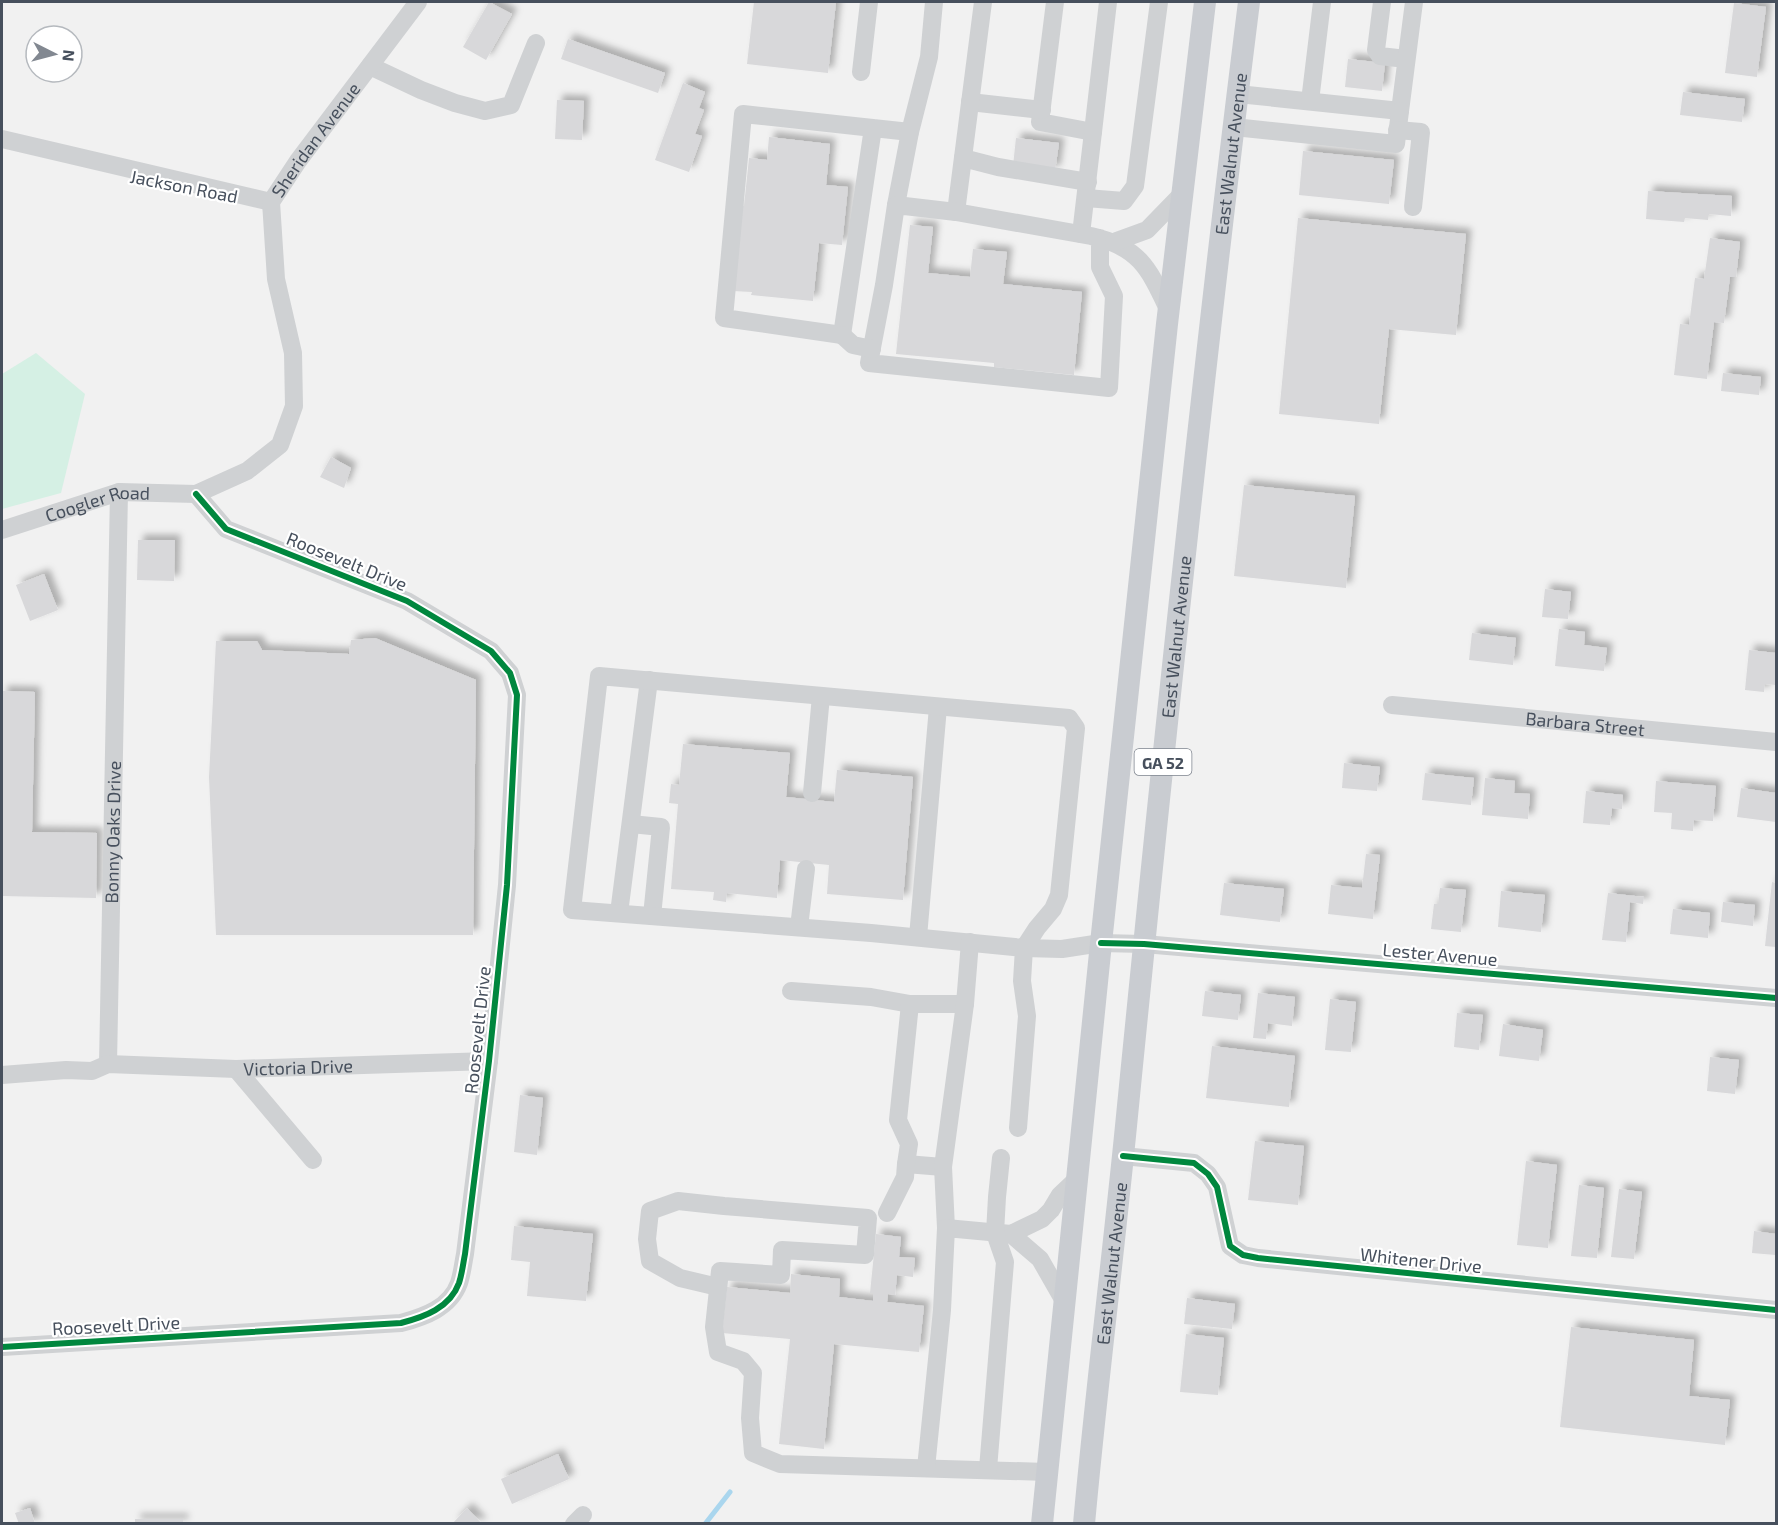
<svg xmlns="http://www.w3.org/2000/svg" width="1778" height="1525" font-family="'Exo 2',sans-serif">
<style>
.green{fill:#d5f0e4}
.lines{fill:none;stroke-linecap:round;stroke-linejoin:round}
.stream{stroke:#aad6ee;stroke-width:5}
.building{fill:#d8d8da;filter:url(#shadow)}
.minor{stroke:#cfd1d3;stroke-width:18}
.major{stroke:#c9ccd1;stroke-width:22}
.cycleway-casing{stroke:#fff;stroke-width:10}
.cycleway{stroke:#00873e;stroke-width:6}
.labels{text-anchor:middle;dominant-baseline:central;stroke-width:4.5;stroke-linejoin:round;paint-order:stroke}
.shield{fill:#fff;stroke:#7e848e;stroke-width:1.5}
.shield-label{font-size:16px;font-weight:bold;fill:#47505d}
.street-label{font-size:18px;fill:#47505d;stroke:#fff}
</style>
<defs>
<filter id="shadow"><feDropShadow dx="5.5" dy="-5.5" stdDeviation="3" flood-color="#0004"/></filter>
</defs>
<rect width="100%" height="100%" fill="#f1f1f1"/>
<polygon class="green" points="36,353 85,394 61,493 2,509 2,374"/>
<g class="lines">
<polyline class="stream" points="705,1524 730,1492"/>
</g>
<g class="building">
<polygon points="489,2 512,14 486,60 463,47"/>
<polygon points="754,2 836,2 828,73 747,64"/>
<polygon points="1734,3 1766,7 1757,77 1725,73"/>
<polygon points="568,39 665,73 658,93 561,59"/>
<polygon points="1348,59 1385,63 1382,91 1345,87"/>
<polygon points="683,83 705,92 699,108 704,110 695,134 702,136 689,172 655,160"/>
<polygon points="1683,92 1745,99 1742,122 1680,115"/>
<polygon points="557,100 584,101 582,140 555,139"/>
<polygon points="769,137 830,144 826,185 848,187 842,245 819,243 813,301 751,295 752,292 733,291 741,206 744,206 749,158 767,160"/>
<polygon points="1016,138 1059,143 1055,171 1013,166"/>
<polygon points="1303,151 1394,160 1389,204 1299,195"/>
<polygon points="1648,191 1732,196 1731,216 1709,214 1708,220 1685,218 1684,222 1646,219"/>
<polygon points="1298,218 1466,234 1456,335 1389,329 1379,424 1279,414"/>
<polygon points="910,225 933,227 928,273 970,277 973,249 1007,252 1003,284 1082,292 1074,375 994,367 994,363 896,354"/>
<polygon points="1710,238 1740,242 1736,277 1730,277 1724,323 1714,322 1707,379 1674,375 1680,324 1689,325 1695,278 1704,279"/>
<polygon points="1723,373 1761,377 1759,395 1721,391"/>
<polygon points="331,457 351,468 344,488 320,477"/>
<polygon points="1244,485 1355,496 1346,588 1234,576"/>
<polygon points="138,540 175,540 174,581 137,580"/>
<polygon points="44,574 58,610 30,621 16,585"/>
<polygon points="1545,589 1571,592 1568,619 1542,617"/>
<polygon points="1559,629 1585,632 1584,645 1607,648 1604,671 1555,666"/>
<polygon points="1472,633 1516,638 1513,665 1469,660"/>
<polygon points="375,638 476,680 473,935 216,935 209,777 216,641 257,641 262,650 349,654 351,640"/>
<polygon points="1749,650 1776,653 1776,685 1765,684 1764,692 1745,690"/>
<polygon points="2,691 35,692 32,832 97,833 96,898 2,896"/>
<polygon points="683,744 790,753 786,797 834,802 837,770 913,777 903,900 827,894 829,865 780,860 777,898 727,893 726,902 713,900 714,892 671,889 678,804 669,803 671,784 679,785"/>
<polygon points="1344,763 1380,767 1377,791 1342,788"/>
<polygon points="1425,773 1474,778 1471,805 1422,800"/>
<polygon points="1485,778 1515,781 1514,793 1530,794 1528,819 1482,815"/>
<polygon points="1656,781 1716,786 1713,821 1694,820 1693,831 1671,829 1672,813 1654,812"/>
<polygon points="1741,788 1776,793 1776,822 1737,817"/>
<polygon points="1586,791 1623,795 1622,809 1612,808 1610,825 1583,823"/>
<polygon points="1366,854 1380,855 1373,919 1328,914 1331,885 1362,888"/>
<polygon points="1772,882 1776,883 1776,947 1765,946"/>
<polygon points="1224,883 1284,889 1280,922 1220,915"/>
<polygon points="1440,888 1466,890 1461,932 1431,929 1434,904 1438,904"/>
<polygon points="1501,891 1545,895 1541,932 1498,927"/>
<polygon points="1608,893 1644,897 1643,904 1630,902 1626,942 1602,940"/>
<polygon points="1723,902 1755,905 1753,926 1721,922"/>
<polygon points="1673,909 1710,913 1708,938 1670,934"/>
<polygon points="1205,991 1241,995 1238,1020 1202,1016"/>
<polygon points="1258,993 1295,997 1292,1026 1268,1023 1266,1039 1253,1038"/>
<polygon points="1330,999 1356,1002 1351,1052 1325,1050"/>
<polygon points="1457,1013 1483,1015 1479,1050 1454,1047"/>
<polygon points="1503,1024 1543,1030 1539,1061 1499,1056"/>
<polygon points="1212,1046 1295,1056 1289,1107 1206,1098"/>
<polygon points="1710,1057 1739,1060 1735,1094 1707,1091"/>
<polygon points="520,1095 543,1098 537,1155 514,1152"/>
<polygon points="1255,1141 1304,1146 1298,1205 1248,1200"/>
<polygon points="1526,1161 1557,1165 1548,1248 1517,1245"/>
<polygon points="1579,1185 1604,1188 1597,1258 1571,1256"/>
<polygon points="1619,1189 1642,1192 1634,1259 1611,1257"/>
<polygon points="514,1226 593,1234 586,1301 527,1296 530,1262 511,1260"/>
<polygon points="1754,1231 1776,1234 1776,1255 1752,1253"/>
<polygon points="876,1234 901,1237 899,1257 915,1258 913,1277 897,1275 895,1295 888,1294 887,1302 924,1306 919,1352 834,1344 824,1449 779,1444 790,1339 722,1333 727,1287 790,1293 791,1274 840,1279 839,1297 873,1301 873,1293 870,1293"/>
<polygon points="1187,1298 1235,1304 1232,1329 1184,1324"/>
<polygon points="1571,1327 1694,1340 1689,1396 1730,1400 1725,1445 1560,1427"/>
<polygon points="1186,1334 1224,1338 1218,1395 1180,1392"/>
<polygon points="558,1454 569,1479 512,1504 501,1479"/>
<polygon points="30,1508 35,1524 19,1524 15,1513"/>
<polygon points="467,1508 482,1524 452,1524"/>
<rect x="135" y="1519" width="48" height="5"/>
</g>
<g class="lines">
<g class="minor">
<polyline points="1055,2 1040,122 1093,132 1081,234"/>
<polyline points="1382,2 1376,50 1380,56 1406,59"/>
<polyline points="370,66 421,90 455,103 485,111 511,105 536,43"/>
<polyline points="861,72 869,2"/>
<polyline points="1238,94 1400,111 1414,2"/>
<polyline points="1310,101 1322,2"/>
<polyline points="970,102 1042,110"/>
<polyline points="1234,127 1396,144 1400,111"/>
<polyline points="873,128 842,335 724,318 743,114 910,132"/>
<polyline points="1397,130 1421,132 1413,207"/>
<polyline points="1093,132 1108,2"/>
<polyline points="2,139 271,202"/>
<polyline points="963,158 998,167 1088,182"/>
<polyline points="1086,198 1124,201 1135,186 1159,2"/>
<polyline points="896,205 910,132 929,57 934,2"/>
<polyline points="956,212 983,2"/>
<path d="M1100,238v29l14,29 -5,92 -240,-25 15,-78 12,-80 60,7 135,24c49,11 58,33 78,75"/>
<polyline points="1114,242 1147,230 1183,193"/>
<polyline points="842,335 853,345 872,349"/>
<path id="s1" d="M2,530l117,-38 77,2 51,-23 33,-26 14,-39 -1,-53 -17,-74 -5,-77 27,-41 120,-159"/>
<path id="s2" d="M1392,705l384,37"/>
<polyline points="812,793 821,696"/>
<polyline points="631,824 661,827 652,916"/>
<polyline points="619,913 649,680"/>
<polyline points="799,927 806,869"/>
<polyline points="918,937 938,707"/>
<polyline points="791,991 871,997 910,1004"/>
<path id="s3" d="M108,1064l11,-572"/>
<polyline points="236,1069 313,1160"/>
<path id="s4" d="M2,1075l64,-5 26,1 16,-7 128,5 253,-8"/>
<polyline points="1018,1128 1027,1016 1022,981 1024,948 1037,928 1053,909 1059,895 1076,728 1069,718 599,676 572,910 871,933 1024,948 1062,949 1101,943 1144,944 1776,998"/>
<polyline points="1123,1156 1194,1163 1208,1174 1217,1187 1230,1246 1243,1255 1258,1258 1776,1310"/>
<polyline points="906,1164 943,1167"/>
<polyline points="887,1213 905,1177 906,1164 909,1144 898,1120 910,1004 965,1004"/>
<polyline points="946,1228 943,1167 965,1004 970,942"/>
<polyline points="1011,1234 1040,1259 1064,1301"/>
<polyline points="718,1287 680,1278 650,1261 647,1239 650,1211 678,1201 724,1206 868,1218 865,1255 782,1250 781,1275 720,1271 714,1327 718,1352 743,1361 753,1373 750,1418 753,1453 780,1464 1047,1472"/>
<path d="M2,1347l399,-24c23,-6 49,-15 58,-40 3,-9 4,-19 6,-29l24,-193 18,-176 10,-190 -7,-22 -19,-22 -84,-50 -181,-72 -30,-35"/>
<polyline points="926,1468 942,1310 946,1228 1011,1234 1042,1219 1051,1210 1060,1195 1078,1178"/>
<polyline points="988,1469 1005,1262 995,1233 997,1197 1001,1158"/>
<polyline points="574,1524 583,1515"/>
</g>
<g class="major">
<polyline points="1042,1524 1101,943 1167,324 1205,2"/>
<path id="s5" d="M1084,1524c12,-133 29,-266 42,-398 37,-375 76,-750 123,-1124"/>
</g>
<defs>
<g id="cycleway">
<polyline points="1101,943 1144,944 1776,998"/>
<polyline points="1123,1156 1194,1163 1208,1174 1217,1187 1230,1246 1243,1255 1258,1258 1776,1310"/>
<path d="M2,1347l399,-24c23,-6 49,-15 58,-40 3,-9 4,-19 6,-29l24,-193 18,-176 10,-190 -7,-22 -19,-22 -84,-50 -181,-72 -30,-35"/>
</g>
</defs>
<use href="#cycleway" class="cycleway-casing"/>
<use href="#cycleway" class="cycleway"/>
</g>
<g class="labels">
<rect class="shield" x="1134.5" y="749" width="57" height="26" rx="4.5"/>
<g class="shield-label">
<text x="1163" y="762">GA 52</text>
</g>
<g class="street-label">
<text stroke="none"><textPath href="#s1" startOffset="622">Sheridan Avenue</textPath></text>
<text stroke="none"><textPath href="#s5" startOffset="1378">East Walnut Avenue</textPath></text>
<text transform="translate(184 186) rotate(11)">Jackson Road</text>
<text stroke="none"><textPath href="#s1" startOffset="100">Coogler Road</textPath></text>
<text transform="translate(347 561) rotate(22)">Roosevelt Drive</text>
<text stroke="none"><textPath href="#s5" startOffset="892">East Walnut Avenue</textPath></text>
<text stroke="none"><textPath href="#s2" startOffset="194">Barbara Street</textPath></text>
<text stroke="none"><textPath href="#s3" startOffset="232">Bonny Oaks Drive</textPath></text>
<text transform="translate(1440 954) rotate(5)">Lester Avenue</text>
<text transform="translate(477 1030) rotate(-84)">Roosevelt Drive</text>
<text stroke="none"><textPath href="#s4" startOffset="298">Victoria Drive</textPath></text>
<text transform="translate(1421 1260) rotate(6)">Whitener Drive</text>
<text stroke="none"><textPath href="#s5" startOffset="262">East Walnut Avenue</textPath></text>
<text transform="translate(116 1325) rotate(-3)">Roosevelt Drive</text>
</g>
</g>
<rect width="1778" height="1525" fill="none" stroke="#47505d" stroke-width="6"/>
<g transform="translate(54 54) rotate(96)"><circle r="28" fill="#ffffff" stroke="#b5b9be" stroke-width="1.5"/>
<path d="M0-4.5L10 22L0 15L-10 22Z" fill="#828891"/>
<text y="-9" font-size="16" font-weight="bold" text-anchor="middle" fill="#47505d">N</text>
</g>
</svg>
